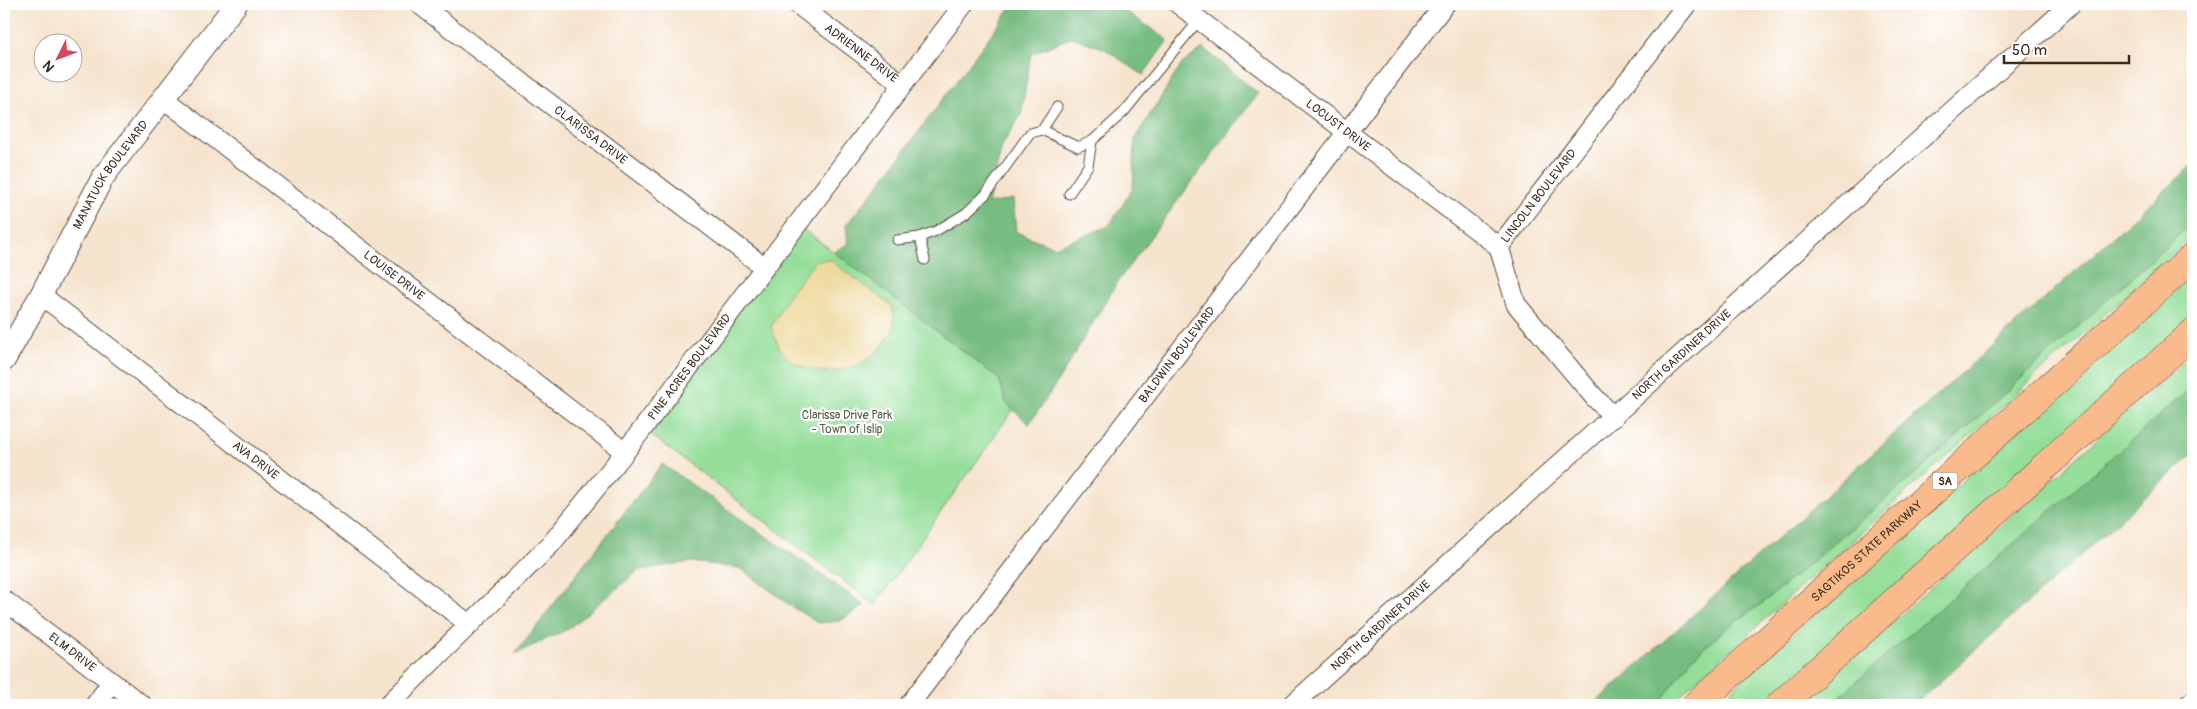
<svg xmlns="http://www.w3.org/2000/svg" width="2197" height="709" font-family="Pangolin,sans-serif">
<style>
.green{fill:#94de99;stroke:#68845c}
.forest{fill:#77bd81;stroke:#597450}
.sand{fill:#eeda9e;stroke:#94825e}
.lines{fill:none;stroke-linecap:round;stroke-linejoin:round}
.service-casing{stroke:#574638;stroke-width:11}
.minor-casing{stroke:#574638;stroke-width:21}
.tertiary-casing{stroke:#574638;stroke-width:24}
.motorway-casing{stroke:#574638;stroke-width:29}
.service{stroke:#fff;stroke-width:9}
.minor{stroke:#fff;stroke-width:19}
.tertiary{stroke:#fff;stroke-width:22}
.motorway{stroke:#fabb8c;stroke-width:28}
.labels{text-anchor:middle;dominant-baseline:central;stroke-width:4.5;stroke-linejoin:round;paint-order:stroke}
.shield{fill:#fff;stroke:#766a62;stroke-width:1}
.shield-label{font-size:11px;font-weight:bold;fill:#3b2a1e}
.street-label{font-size:12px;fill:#3b2a1e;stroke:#fff}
.park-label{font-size:12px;fill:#566043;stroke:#fff}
</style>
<rect width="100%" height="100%" fill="#fff"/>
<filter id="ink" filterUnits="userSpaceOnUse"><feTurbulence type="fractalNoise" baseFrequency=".02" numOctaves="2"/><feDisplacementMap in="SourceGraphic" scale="10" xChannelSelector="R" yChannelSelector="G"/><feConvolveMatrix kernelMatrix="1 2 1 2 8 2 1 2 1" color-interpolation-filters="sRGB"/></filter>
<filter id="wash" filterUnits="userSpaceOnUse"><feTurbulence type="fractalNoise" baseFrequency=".0096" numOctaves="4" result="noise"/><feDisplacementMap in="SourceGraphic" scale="20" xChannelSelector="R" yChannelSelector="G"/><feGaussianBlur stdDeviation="1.12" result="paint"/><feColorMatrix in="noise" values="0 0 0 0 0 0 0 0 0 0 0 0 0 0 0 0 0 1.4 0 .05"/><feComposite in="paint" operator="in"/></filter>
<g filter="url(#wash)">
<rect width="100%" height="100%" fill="#f6e3cd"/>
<g class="green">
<polygon points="2193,222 2193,234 2180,247 1669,705 1658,705 1692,658 1728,627 1765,601 1920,470"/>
<polygon points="796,224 1025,393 875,605 642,428"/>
<polygon points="2193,272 2193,319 1765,705 1715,705"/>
<polygon points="2193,353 2193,386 1830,705 1800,705"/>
</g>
<g class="forest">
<polygon points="1014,4 1115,4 1168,40 1143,75 1105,49 1072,37 1031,54 1021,115 1002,146 988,204 1013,199 1016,232 1055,247 1109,226 1133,188 1135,138 1182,64 1203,48 1258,93 1118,281 1058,381 1029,424 1006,403 999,379 834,252 848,244 846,225 877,187"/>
<polygon points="2193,165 2193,222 1920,470 1765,601 1728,627 1692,658 1658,705 1593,705"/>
<polygon points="2193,386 2193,454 1914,705 1830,705"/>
<polygon points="662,464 865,605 840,621 818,623 795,609 740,568 691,562 639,570 568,629 515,654"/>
</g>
<path class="sand" d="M817,260h13l62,46c1,6 3,14 2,20 -1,7 -7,14 -12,20 -22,27 -65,35 -94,12 -9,-8 -13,-20 -17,-31l19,-34z"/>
</g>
<g filter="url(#ink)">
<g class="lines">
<defs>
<g id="service">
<polyline points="1057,107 1042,130 1078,147 1092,141"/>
<polyline points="1069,194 1088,166 1092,141 1124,112 1199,20"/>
<polyline points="897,240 920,237"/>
<polyline points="925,260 920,237 936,231 966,213 986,194 1030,133 1042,130"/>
</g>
<g id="minor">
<path id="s1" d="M419,4l345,263"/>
<path id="s2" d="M797,4l105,80"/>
<path id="s3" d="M1178,4l321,243"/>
<path id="s4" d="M164,99l461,353"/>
<path id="s5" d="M41,295l429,330"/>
<path id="s6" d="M1614,417l-20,-20 -78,-93 -17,-57 188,-243"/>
<path id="s7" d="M4,600l138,105"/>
<polyline points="95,705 111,683"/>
<path id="s8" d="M388,705l163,-161 74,-92 339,-448"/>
<path id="s9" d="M909,705l536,-701"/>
<path id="s10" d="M1292,705l779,-701"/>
<polyline points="2188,705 2193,701"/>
</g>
<g id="tertiary">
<path id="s11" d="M4,360l37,-65 62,-118 133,-173"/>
</g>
<g id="motorway">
<path id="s12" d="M1696,705l497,-448"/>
<polyline points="1780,705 2193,333"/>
</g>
</defs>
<use href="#service" class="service-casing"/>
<use href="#minor" class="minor-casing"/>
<use href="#tertiary" class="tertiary-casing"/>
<use href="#motorway" class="motorway-casing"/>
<use href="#service" class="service"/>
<use href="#minor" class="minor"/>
<use href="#tertiary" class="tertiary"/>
<use href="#motorway" class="motorway"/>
</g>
</g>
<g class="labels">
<rect class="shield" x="1932.5" y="472.5" width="25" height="17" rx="4"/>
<g class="shield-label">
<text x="1945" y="481">SA</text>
</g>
<g class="street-label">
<text stroke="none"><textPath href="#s2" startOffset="81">ADRIENNE DRIVE</textPath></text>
<text stroke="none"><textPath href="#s3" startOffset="201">LOCUST DRIVE</textPath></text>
<text stroke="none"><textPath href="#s1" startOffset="216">CLARISSA DRIVE</textPath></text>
<text stroke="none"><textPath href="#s11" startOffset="214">MANATUCK BOULEVARD</textPath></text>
<text stroke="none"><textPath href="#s6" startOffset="274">LINCOLN BOULEVARD</textPath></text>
<text stroke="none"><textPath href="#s4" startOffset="290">LOUISE DRIVE</textPath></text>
<text stroke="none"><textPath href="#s9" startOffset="441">BALDWIN BOULEVARD</textPath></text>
<text stroke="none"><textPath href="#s10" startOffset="524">NORTH GARDINER DRIVE</textPath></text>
<text stroke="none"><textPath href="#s8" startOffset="454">PINE ACRES BOULEVARD</textPath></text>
<text stroke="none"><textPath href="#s5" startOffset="271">AVA DRIVE</textPath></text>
<text stroke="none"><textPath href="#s12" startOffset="230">SAGTIKOS STATE PARKWAY</textPath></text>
<text stroke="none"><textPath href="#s10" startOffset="119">NORTH GARDINER DRIVE</textPath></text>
<text stroke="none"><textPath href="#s7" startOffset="86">ELM DRIVE</textPath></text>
</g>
<g class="park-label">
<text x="847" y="415">Clarissa Drive Park<tspan x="847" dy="14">- Town of Islip</tspan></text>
</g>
</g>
<rect width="2197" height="709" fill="none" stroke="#fff" stroke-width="20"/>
<g transform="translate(58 58) rotate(228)"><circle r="24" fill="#ffffff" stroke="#b1aaa5"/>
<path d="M0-4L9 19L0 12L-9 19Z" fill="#d1495b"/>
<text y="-8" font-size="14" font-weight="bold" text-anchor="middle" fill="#3b2a1e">N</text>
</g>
<path d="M2004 55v8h125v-8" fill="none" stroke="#3b2a1e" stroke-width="2.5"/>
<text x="2012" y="55" font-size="15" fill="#3b2a1e" stroke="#ffffff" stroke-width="4" paint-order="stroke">50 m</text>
</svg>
